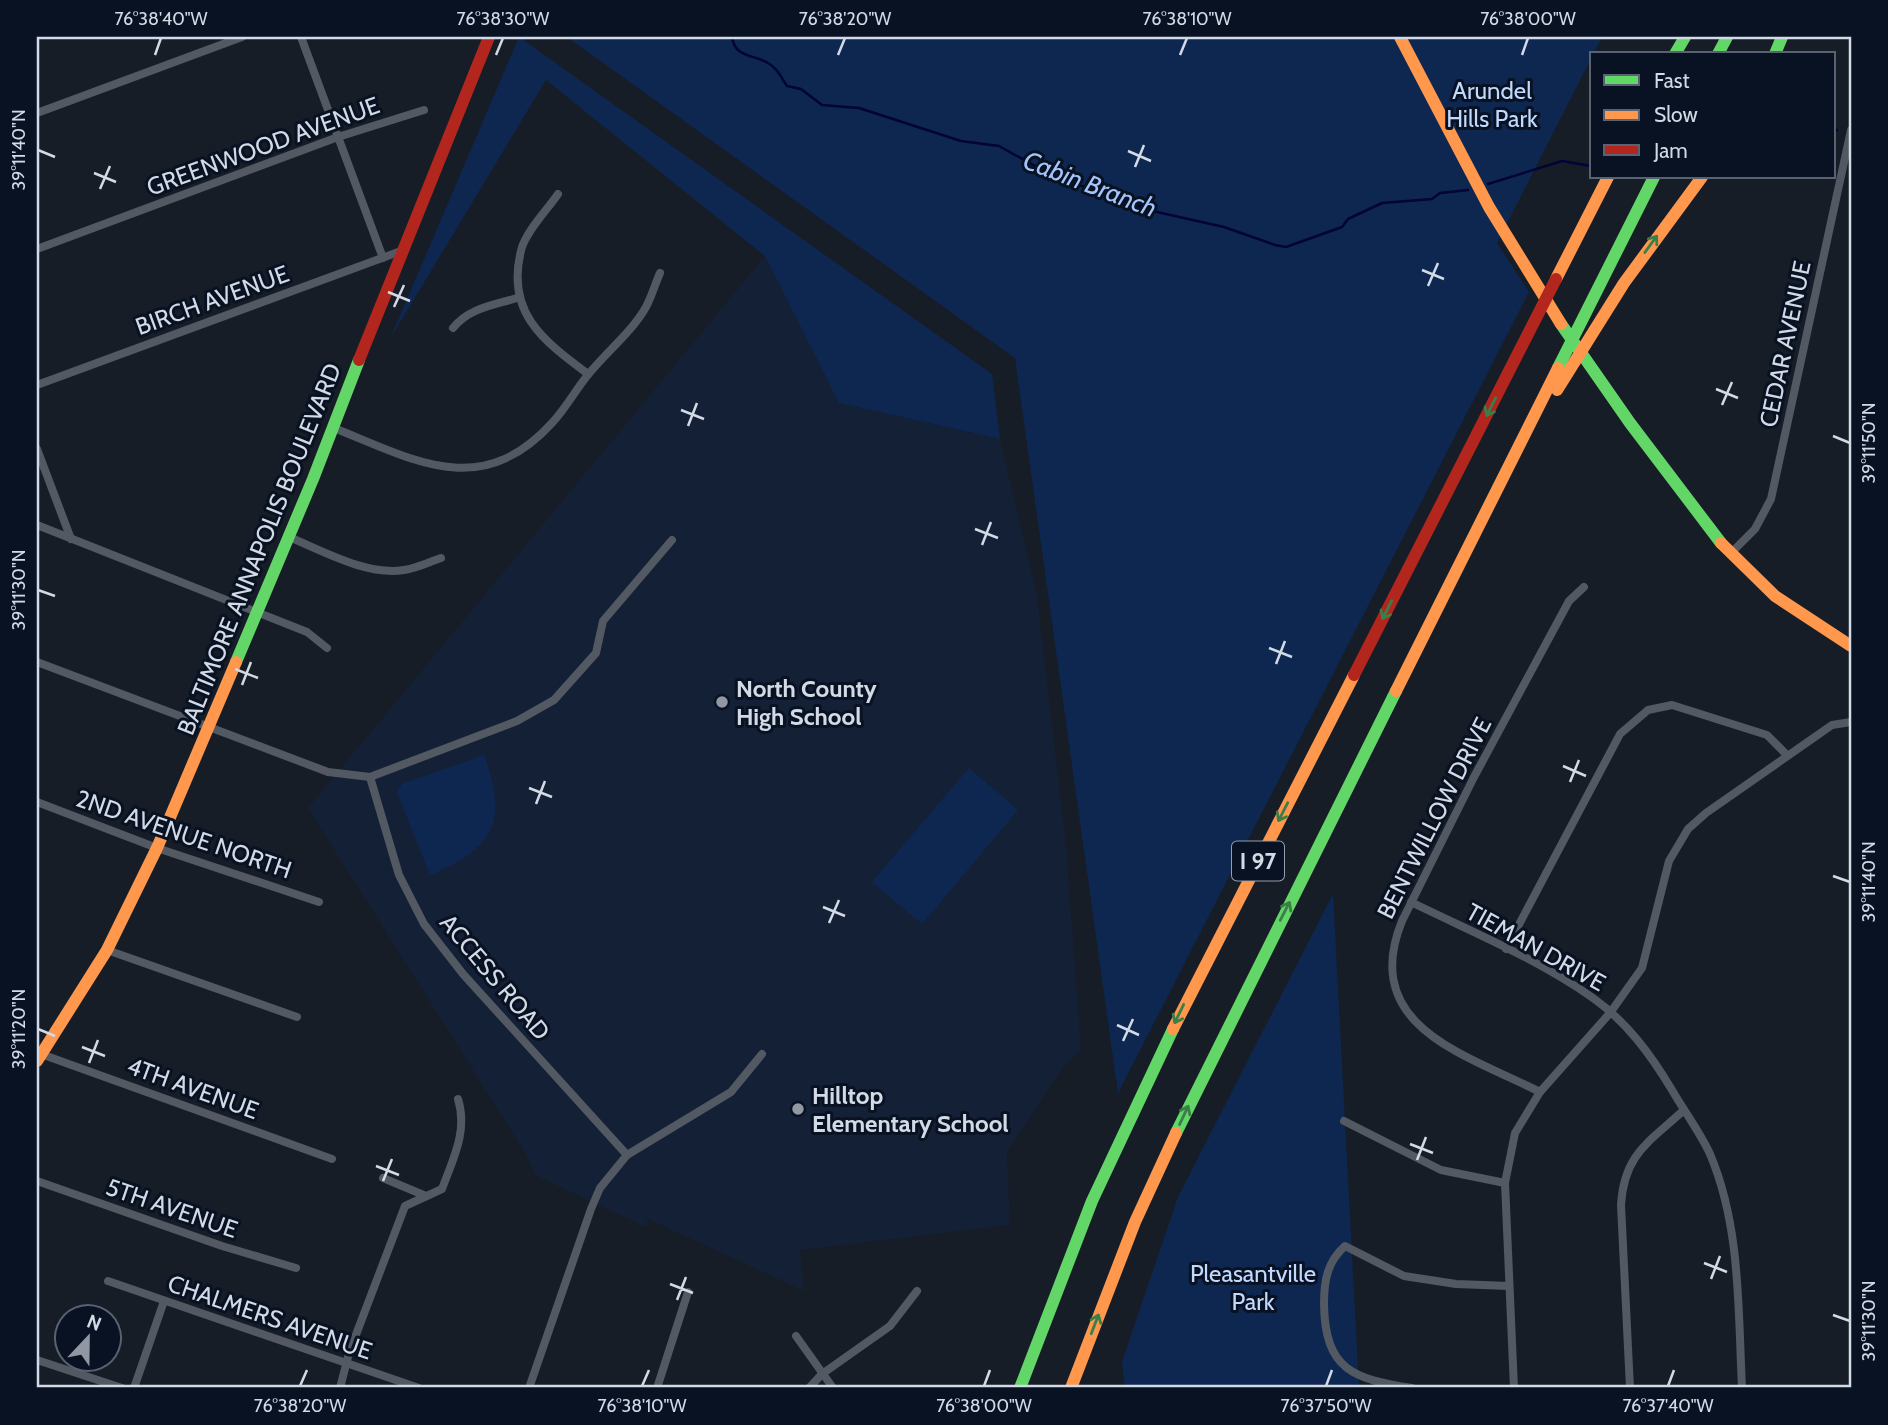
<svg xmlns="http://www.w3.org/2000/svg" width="1888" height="1425" font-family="Cabin,sans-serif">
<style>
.built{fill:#142035}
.green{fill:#0e2751}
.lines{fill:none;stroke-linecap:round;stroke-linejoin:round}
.stream{stroke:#020336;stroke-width:2.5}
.street{stroke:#535962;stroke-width:8}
.fast{stroke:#63d668;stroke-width:12}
.slow{stroke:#ff974d;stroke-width:12}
.jam{stroke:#b3261e;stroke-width:12}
.oneway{stroke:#3a7e49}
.ticks{fill:none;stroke:#d2dae6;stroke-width:2.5}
.poi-dot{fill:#9198a3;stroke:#081223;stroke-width:2.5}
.labels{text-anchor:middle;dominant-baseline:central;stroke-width:6;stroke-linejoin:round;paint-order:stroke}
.shield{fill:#081223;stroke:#959eac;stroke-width:2}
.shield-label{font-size:23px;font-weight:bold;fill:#d2dae6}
.park-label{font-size:24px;fill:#c2d9fe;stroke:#081223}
.street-label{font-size:24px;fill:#d2dae6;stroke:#081223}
.poi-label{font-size:24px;font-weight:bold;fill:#d2dae6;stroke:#081223;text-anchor:start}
.water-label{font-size:26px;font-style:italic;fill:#a4c5fb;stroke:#081223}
.neatline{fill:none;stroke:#d2dae6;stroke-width:2.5}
.ticks-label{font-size:18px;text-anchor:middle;fill:#d2dae6}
</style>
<rect width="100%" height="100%" fill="#171d27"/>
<polygon class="built" points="765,256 839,403 1000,439 1037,595 1066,845 1081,1050 1064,1066 1007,1152 1010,1225 800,1250 804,1291 648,1219 645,1227 535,1175 524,1151 308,808"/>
<g class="green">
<polygon points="519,37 992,374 1000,439 839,403 765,256 546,80 390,339"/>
<polygon points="567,37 1602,37 1497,243 1529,292 1118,1093 1015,358"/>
<path d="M484,755c24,67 11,93 -54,120l-33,-83 5,-8z"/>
<polygon points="969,768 1018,810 922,924 872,882"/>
<polygon points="1333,894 1359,1388 1125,1388 1122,1362 1178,1197"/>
</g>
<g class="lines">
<g class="stream">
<path d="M732,37c3,21 21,17 36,26 9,5 13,14 19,23l14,3 21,16 37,3 102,33 38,5 54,30 104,36 67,15 51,18 11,2 56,-20 6,-8 34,-16 50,-4 8,-6 28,-3"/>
<polyline points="1834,130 1837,130"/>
<polyline points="1488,184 1562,161 1591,166"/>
</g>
<g class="street">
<polyline points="301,37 383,258"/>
<polyline points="37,113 242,37"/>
<path d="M558,194c-10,15 -30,35 -36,53 -18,64 20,93 66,127"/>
<polyline points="37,249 338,137 424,110"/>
<path d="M453,328c16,-20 41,-23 64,-30"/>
<polyline points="37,385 401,251"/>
<path d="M334,428c80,32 147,73 218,-5 13,-14 23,-32 35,-47 18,-23 45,-44 59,-69 6,-11 9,-23 14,-34"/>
<polyline points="37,449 71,539"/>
<polyline points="37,525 307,632 327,648"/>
<path d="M289,537c34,14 78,39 115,33 13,-2 25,-8 37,-12"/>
<polyline points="672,540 603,621 596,653 554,700 517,721 370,777 399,875 424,924 463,974 627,1155 731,1092 762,1054"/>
<polyline points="1731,553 1755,529 1771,499 1851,130"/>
<polyline points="37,662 328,772 370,777"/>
<polyline points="37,802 157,848 319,902"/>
<path d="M1411,902c61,30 127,57 182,96 34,24 58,57 79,92 12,21 28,42 38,64 31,73 28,156 32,234"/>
<polyline points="1506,949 1620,734 1648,710 1672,705 1767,735 1787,755"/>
<polyline points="107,950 297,1017"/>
<polyline points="41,1054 332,1159"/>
<path d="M1540,1092c-73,-37 -181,-65 -138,-171l72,-144 95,-176 15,-14"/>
<polyline points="1344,1121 1441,1170 1505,1183"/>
<polyline points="383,1178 426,1196"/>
<polyline points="37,1181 222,1246 296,1268"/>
<polyline points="108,1281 419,1388"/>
<polyline points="796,1336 833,1388"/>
<polyline points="37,1360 122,1388"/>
<polyline points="134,1388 164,1301"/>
<path d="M340,1388l9,-35 56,-147 37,-17c11,-30 26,-58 16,-90"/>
<polyline points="529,1388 591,1209 600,1188 627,1155"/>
<polyline points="657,1388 688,1292"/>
<polyline points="809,1388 822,1374 890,1326 917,1291"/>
<path d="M1412,1388c-59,-9 -87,-18 -88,-84 0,-23 3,-42 21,-58l59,30 52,8 53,2"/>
<polyline points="1514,1388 1505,1183 1515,1133 1540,1092 1610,1013 1642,968 1669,861 1688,829 1706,813 1832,725 1851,722"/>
<path d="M1630,1388l-9,-183c3,-51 28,-63 63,-95"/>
</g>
<g class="fast">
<polyline points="1675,54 1685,37"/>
<polyline points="1718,54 1727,37"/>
<polyline points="1775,54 1782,37"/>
<polyline points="1561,324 1630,423 1721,543"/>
<polyline points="1558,368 1654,177"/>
<polyline points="236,662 313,479 359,360"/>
<polyline points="1176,1133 1396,691"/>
<polyline points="1020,1388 1092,1201 1173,1029"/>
</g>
<g class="slow">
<polyline points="1400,37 1489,207 1561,324"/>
<polyline points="1556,279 1608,177"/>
<polyline points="1557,390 1624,283 1702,177"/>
<polyline points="1721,543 1775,596 1851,646"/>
<polyline points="1396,691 1558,368"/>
<polyline points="1173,1029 1354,675"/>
<polyline points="37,1061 107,950 157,848 236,662"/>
<polyline points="1071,1388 1135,1222 1176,1133"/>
</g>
<g class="jam">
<polyline points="359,360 489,37"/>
<polyline points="1354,675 1556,279"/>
</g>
</g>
<defs><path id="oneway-shaft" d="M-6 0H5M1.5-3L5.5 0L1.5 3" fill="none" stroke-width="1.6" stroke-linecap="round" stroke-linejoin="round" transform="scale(1.75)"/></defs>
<g class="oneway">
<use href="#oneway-shaft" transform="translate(1651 244) rotate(-54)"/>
<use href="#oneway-shaft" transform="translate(1491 407) rotate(117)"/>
<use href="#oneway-shaft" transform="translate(1387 610) rotate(117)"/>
<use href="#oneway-shaft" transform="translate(1283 812) rotate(117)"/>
<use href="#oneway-shaft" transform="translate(1285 911) rotate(-63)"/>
<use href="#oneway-shaft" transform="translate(1179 1014) rotate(116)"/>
<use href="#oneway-shaft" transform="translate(1184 1115) rotate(-65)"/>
<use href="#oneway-shaft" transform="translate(1095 1324) rotate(-69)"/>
</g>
<path class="ticks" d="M155,55l6,-17M496,55l7,-17M838,55l7,-17M1180,55l7,-17M1522,55l6,-17M38,150l17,7M1128,151l23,10M1135,167l9,-22M94,173l22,9M100,189l10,-23M1422,270l22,9M1428,286l10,-23M388,292l22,9M394,307l10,-22M1716,389l22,9M1722,405l10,-23M681,410l23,9M688,426l9,-23M1833,436l17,7M975,529l23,9M982,545l9,-23M38,590l17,6M1269,648l23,9M1276,664l9,-23M235,669l23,9M242,685l9,-23M1563,766l23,10M1570,782l9,-22M529,788l23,9M536,804l9,-23M1833,876l17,6M823,907l22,9M829,923l10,-23M1117,1025l22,10M38,1029l17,7M1123,1041l10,-22M82,1047l23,9M89,1063l9,-23M1410,1144l23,9M1417,1160l9,-23M376,1166l23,9M383,1181l9,-22M1704,1263l23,9M1711,1279l9,-23M670,1284l23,9M677,1300l9,-23M1833,1315l17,6M300,1386l7,-16M642,1386l7,-16M984,1386l6,-16M1326,1386l6,-16M1668,1386l6,-16"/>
<g class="poi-dot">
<circle cx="722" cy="702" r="7"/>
<circle cx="798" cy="1109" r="7"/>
</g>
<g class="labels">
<rect class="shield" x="1232" y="841.5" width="52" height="39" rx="5"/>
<g class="shield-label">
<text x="1258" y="861">I 97</text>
</g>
<g class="park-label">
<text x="1492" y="90">Arundel<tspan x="1492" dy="28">Hills Park</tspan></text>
<text x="1253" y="1273">Pleasantville<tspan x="1253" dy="28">Park</tspan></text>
</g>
<g class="street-label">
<text transform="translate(263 146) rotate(-20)">GREENWOOD AVENUE</text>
<text transform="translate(212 300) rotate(-20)">BIRCH AVENUE</text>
<text transform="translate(1785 344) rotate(-78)">CEDAR AVENUE</text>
<text transform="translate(259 549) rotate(-68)">BALTIMORE ANNAPOLIS BOULEVARD</text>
<text transform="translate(1434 818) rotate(-63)">BENTWILLOW DRIVE</text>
<text transform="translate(184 834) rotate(19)">2ND AVENUE NORTH</text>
<text transform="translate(1536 947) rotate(29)">TIEMAN DRIVE</text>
<text transform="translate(495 977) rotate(50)">ACCESS ROAD</text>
<text transform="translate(193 1088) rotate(20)">4TH AVENUE</text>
<text transform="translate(172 1208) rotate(19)">5TH AVENUE</text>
<text transform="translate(270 1317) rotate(19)">CHALMERS AVENUE</text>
</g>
<g class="poi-label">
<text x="736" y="688">North County<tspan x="736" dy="28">High School</tspan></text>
<text x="812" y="1095">Hilltop<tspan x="812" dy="28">Elementary School</tspan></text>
</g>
<g class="water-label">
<text transform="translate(1090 184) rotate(21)">Cabin Branch</text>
</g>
</g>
<rect width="1888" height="1425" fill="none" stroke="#081223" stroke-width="77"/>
<rect x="1590" y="52" width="245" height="126" fill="#081223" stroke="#596271" stroke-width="2"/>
<rect x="1604" y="75" width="35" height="10" fill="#63d668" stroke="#596271" stroke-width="2"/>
<text x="1654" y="88" font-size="21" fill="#d2dae6">Fast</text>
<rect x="1604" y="110" width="35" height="10" fill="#ff974d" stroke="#596271" stroke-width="2"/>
<text x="1654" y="122" font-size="21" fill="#d2dae6">Slow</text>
<rect x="1604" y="145" width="35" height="10" fill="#b3261e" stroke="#596271" stroke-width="2"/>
<text x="1654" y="158" font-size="21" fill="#d2dae6">Jam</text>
<g transform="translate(88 1338) rotate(22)"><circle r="33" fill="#081223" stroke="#596271" stroke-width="2"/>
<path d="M0-5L12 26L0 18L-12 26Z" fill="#9198a3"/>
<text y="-10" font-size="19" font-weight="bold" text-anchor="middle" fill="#d2dae6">N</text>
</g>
<rect x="38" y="38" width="1812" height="1348" class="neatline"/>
<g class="ticks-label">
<text x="161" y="25">76°38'40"W</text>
<text x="503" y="25">76°38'30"W</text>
<text x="845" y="25">76°38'20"W</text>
<text x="1187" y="25">76°38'10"W</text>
<text x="1528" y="25">76°38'00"W</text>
<text transform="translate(19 150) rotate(-90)" y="6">39°11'40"N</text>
<text transform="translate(1869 443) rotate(-90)" y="6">39°11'50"N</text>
<text transform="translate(19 590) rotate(-90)" y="6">39°11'30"N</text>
<text transform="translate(1869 882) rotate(-90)" y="6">39°11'40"N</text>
<text transform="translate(19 1029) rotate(-90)" y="6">39°11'20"N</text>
<text transform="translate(1869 1321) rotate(-90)" y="6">39°11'30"N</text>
<text x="300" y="1412">76°38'20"W</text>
<text x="642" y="1412">76°38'10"W</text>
<text x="984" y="1412">76°38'00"W</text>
<text x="1326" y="1412">76°37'50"W</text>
<text x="1668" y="1412">76°37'40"W</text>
</g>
</svg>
